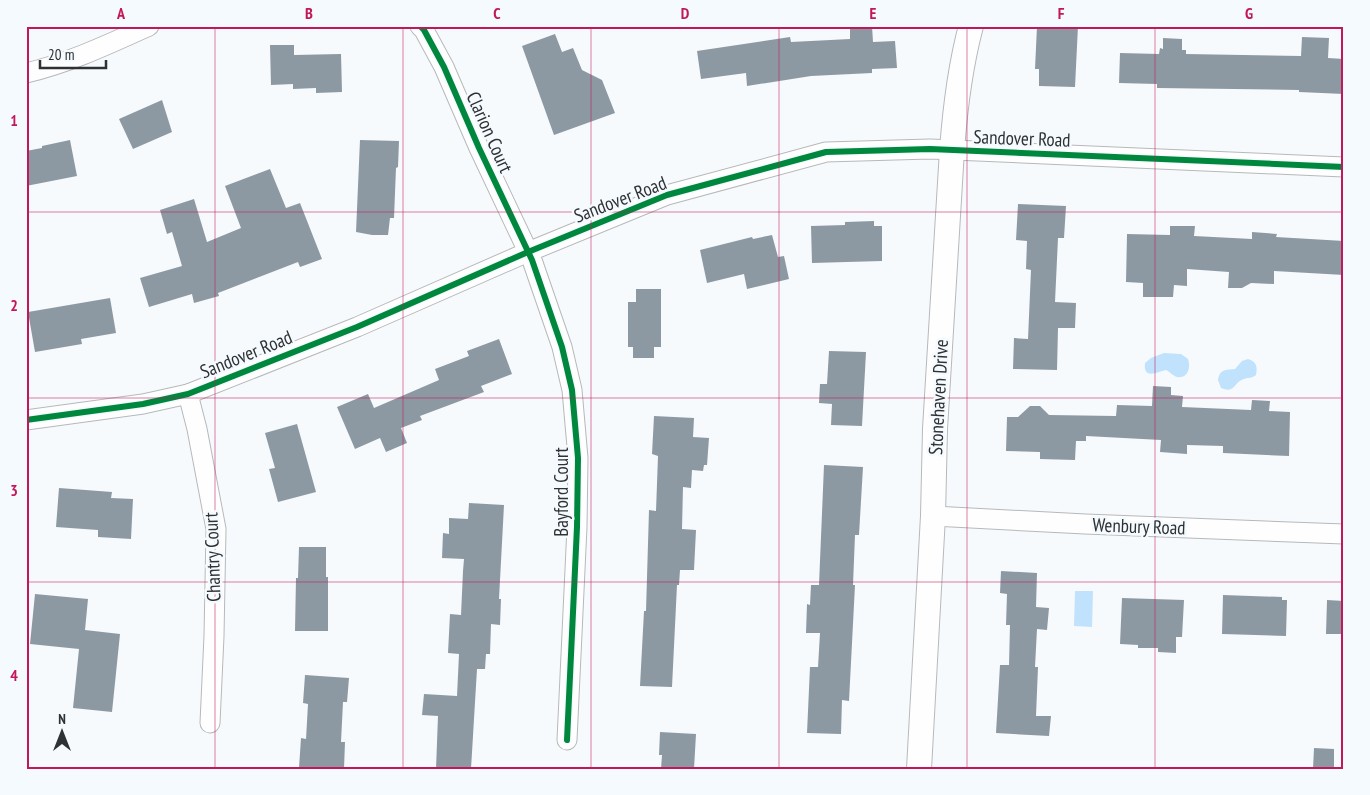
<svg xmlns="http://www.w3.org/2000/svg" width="1370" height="795" font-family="'PT Sans Narrow',sans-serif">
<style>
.water{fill:#c0e2fd}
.building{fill:#8d99a2}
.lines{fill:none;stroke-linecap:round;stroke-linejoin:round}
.minor-casing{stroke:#b6b9bb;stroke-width:21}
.tertiary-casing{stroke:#b6b9bb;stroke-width:26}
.minor{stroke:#fefeff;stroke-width:19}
.tertiary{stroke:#fefeff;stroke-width:24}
.cycleway-casing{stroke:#f5fafe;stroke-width:9}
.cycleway{stroke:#00873e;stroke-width:6}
.grid{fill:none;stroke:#c2185b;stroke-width:1;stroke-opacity:0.55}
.labels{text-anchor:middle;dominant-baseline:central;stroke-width:5;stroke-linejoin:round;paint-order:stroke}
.street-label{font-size:19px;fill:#2f3234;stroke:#f5fafe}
.neatline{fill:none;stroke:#c2185b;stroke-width:2}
.grid-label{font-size:16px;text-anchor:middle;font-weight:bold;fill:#c2185b}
</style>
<rect width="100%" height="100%" fill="#f7fafc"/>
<g class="water">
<path d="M1164,353l17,1 7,5c3,8 0,20 -11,18 -4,-1 -7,-5 -11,-7 -9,2 -23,10 -21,-7l6,-5z"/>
<path d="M1248,359c8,2 10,8 8,16 -5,4 -7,2 -12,4 -11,3 -8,15 -23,9l-3,-8c2,-11 7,-10 17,-11l7,-8z"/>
<polygon points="1075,591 1093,591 1092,627 1074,626"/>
</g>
<g class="building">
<polygon points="850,26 872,26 873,42 895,41 897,68 872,69 872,73 811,76 747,86 746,73 701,79 697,51 790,37 791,42 850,39"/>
<polygon points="1037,26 1078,26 1075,87 1039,86 1039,69 1035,69"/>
<polygon points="555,34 562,52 573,48 582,70 602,80 615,113 554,135 522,46"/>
<polygon points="1302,37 1329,38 1328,58 1344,59 1344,94 1299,92 1299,90 1157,88 1157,84 1119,83 1120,53 1159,54 1160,48 1163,49 1163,38 1182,39 1182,50 1186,50 1186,54 1301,56"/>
<polygon points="270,45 294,45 294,55 341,54 342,92 316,93 316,88 293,89 293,84 271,85"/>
<polygon points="162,100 172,132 133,149 119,119"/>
<polygon points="70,140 77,176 26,186 26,151 42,148 42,146"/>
<polygon points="360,140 399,141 398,167 396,168 394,218 390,218 388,235 372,235 356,232"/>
<polygon points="270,169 286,208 300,203 322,259 300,267 298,262 218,293 219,296 194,303 192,294 149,307 140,278 182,266 172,232 167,234 160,210 194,199 207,242 241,228 225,186"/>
<polygon points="1018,204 1066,206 1064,238 1058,238 1055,302 1076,303 1075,328 1058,328 1057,370 1013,369 1014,338 1028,339 1031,270 1026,269 1027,241 1016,240"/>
<polygon points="874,221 874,226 882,226 882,261 812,263 811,226 845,225 845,222"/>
<polygon points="1170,226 1195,226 1194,236 1252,239 1252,232 1277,234 1276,237 1344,241 1344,275 1274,271 1274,284 1251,283 1242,288 1228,288 1229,272 1187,269 1187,286 1174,285 1173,297 1143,297 1143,283 1126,282 1127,234 1170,235"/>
<polygon points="772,235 778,257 784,256 789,279 747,289 744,274 707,283 700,250 752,237 753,239"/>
<polygon points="636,289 661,289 661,347 654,347 654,358 633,358 633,347 628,347 628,302 636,302"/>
<polygon points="110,298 116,333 81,339 82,344 35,352 28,312"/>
<polygon points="499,339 512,374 481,386 484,392 420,416 422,420 401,428 407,443 386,452 380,438 355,449 337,407 368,394 374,408 439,380 435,369 469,356 467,351"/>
<polygon points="829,351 866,352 862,426 831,425 832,404 819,403 820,384 827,384"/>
<polygon points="1153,386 1171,387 1171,395 1183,396 1182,407 1251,410 1252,400 1270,401 1269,411 1290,412 1289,456 1223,453 1223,446 1187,445 1187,454 1160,452 1161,440 1086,436 1086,441 1076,441 1075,460 1040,459 1040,452 1006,451 1007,417 1018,417 1030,406 1040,406 1049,415 1116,416 1117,405 1152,406"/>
<polygon points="654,416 694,418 693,437 709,438 707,465 704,465 703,471 692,470 691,488 683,487 682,529 696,530 694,570 680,570 679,585 677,585 672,687 640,686 644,611 646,611 649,510 656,511 658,456 652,454"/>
<polygon points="297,424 316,492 278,502 269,469 275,468 265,433"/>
<polygon points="824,465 863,467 859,535 855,535 853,585 855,585 849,701 842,700 841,734 807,733 810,667 818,667 820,633 806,633 807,604 810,605 811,585 819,585"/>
<polygon points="59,488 112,492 111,498 133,499 131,539 98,537 98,530 56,527"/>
<polygon points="469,503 504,505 499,599 501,599 500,625 491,624 490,654 486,654 485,669 477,669 471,769 436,769 438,716 422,715 424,694 457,696 459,654 448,653 450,614 461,615 463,571 464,559 442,558 443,533 449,534 449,518 468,519"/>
<polygon points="299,547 326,547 326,577 328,577 328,631 295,631 296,578 298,578"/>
<polygon points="1001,571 1037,573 1036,607 1049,608 1047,630 1037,629 1035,667 1038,667 1036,716 1051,716 1049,736 996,733 1000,665 1009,665 1010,625 1006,625 1007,594 1000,593"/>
<polygon points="35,594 88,599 85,630 120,634 112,712 73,708 79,649 30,644"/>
<polygon points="1223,595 1282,597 1282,600 1287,600 1286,636 1222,634"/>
<polygon points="1122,598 1184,600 1182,637 1176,637 1176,653 1158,652 1158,648 1138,648 1138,645 1120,644"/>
<polygon points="1327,600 1344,601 1344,634 1326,634"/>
<polygon points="305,675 349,678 347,702 343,702 341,742 345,742 344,769 299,768 301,738 306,739 308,704 303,703"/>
<polygon points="660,732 696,734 694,769 661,769 662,755 659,755"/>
<polygon points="1314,748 1334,749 1334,769 1313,769"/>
</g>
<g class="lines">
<defs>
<g id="minor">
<polyline points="420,26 424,30 444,67 479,148 532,260 562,347 572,390 578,458 577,527 567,740"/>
<path d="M26,73c43,-10 83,-29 123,-47"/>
<polyline points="188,394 197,429 216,529 214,636 210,723"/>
<polyline points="26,420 143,404 188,394 357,327 528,252 667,195 826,152 930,149 1344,167"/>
<polyline points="933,516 1085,524 1344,534"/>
</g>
<path id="tertiary" d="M919,769l14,-253 2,-87 17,-279c3,-41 8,-83 19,-124"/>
</defs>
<use href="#minor" class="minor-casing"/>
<use href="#tertiary" class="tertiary-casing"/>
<use href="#minor" class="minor"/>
<use href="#tertiary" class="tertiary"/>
<defs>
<g id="cycleway">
<polyline points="420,26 424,30 444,67 479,148 532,260 562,347 572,390 578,458 577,527 567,740"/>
<polyline points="26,420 143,404 188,394 357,327 528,252 667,195 826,152 930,149 1344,167"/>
</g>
</defs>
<use href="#cycleway" class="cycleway-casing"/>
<use href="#cycleway" class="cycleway"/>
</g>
<path class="grid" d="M215,26v743M403,26v743M591,26v743M779,26v743M967,26v743M1155,26v743M26,212h1318M26,398h1318M26,582h1318"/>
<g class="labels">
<g class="street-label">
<text transform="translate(490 132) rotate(66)">Clarion Court</text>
<text transform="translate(1022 138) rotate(2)">Sandover Road</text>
<text transform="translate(620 199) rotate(-21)">Sandover Road</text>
<text transform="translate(246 354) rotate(-22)">Sandover Road</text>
<text transform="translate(938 397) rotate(-87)">Stonehaven Drive</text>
<text transform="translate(561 492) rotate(-90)">Bayford Court</text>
<text transform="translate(1139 526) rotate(2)">Wenbury Road</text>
<text transform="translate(212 557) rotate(-92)">Chantry Court</text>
</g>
</g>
<rect width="1370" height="795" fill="none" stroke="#f5fafe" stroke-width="55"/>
<g transform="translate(62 732)" stroke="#f5fafe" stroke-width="4" paint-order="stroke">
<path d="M0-4L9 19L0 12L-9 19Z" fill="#2f3234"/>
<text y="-8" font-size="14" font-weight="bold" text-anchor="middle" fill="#2f3234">N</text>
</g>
<path d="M40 60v8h66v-8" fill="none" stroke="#2f3234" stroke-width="2.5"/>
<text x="48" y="60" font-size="15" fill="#2f3234" stroke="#f5fafe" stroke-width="4" paint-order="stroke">20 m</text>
<rect x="28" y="28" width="1314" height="740" class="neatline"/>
<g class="grid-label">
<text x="121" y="19">A</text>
<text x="309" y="19">B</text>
<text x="497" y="19">C</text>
<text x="685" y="19">D</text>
<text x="873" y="19">E</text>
<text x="1061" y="19">F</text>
<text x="1249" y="19">G</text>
<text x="14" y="126">1</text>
<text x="14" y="311">2</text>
<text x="14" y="496">3</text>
<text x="14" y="681">4</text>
</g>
</svg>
